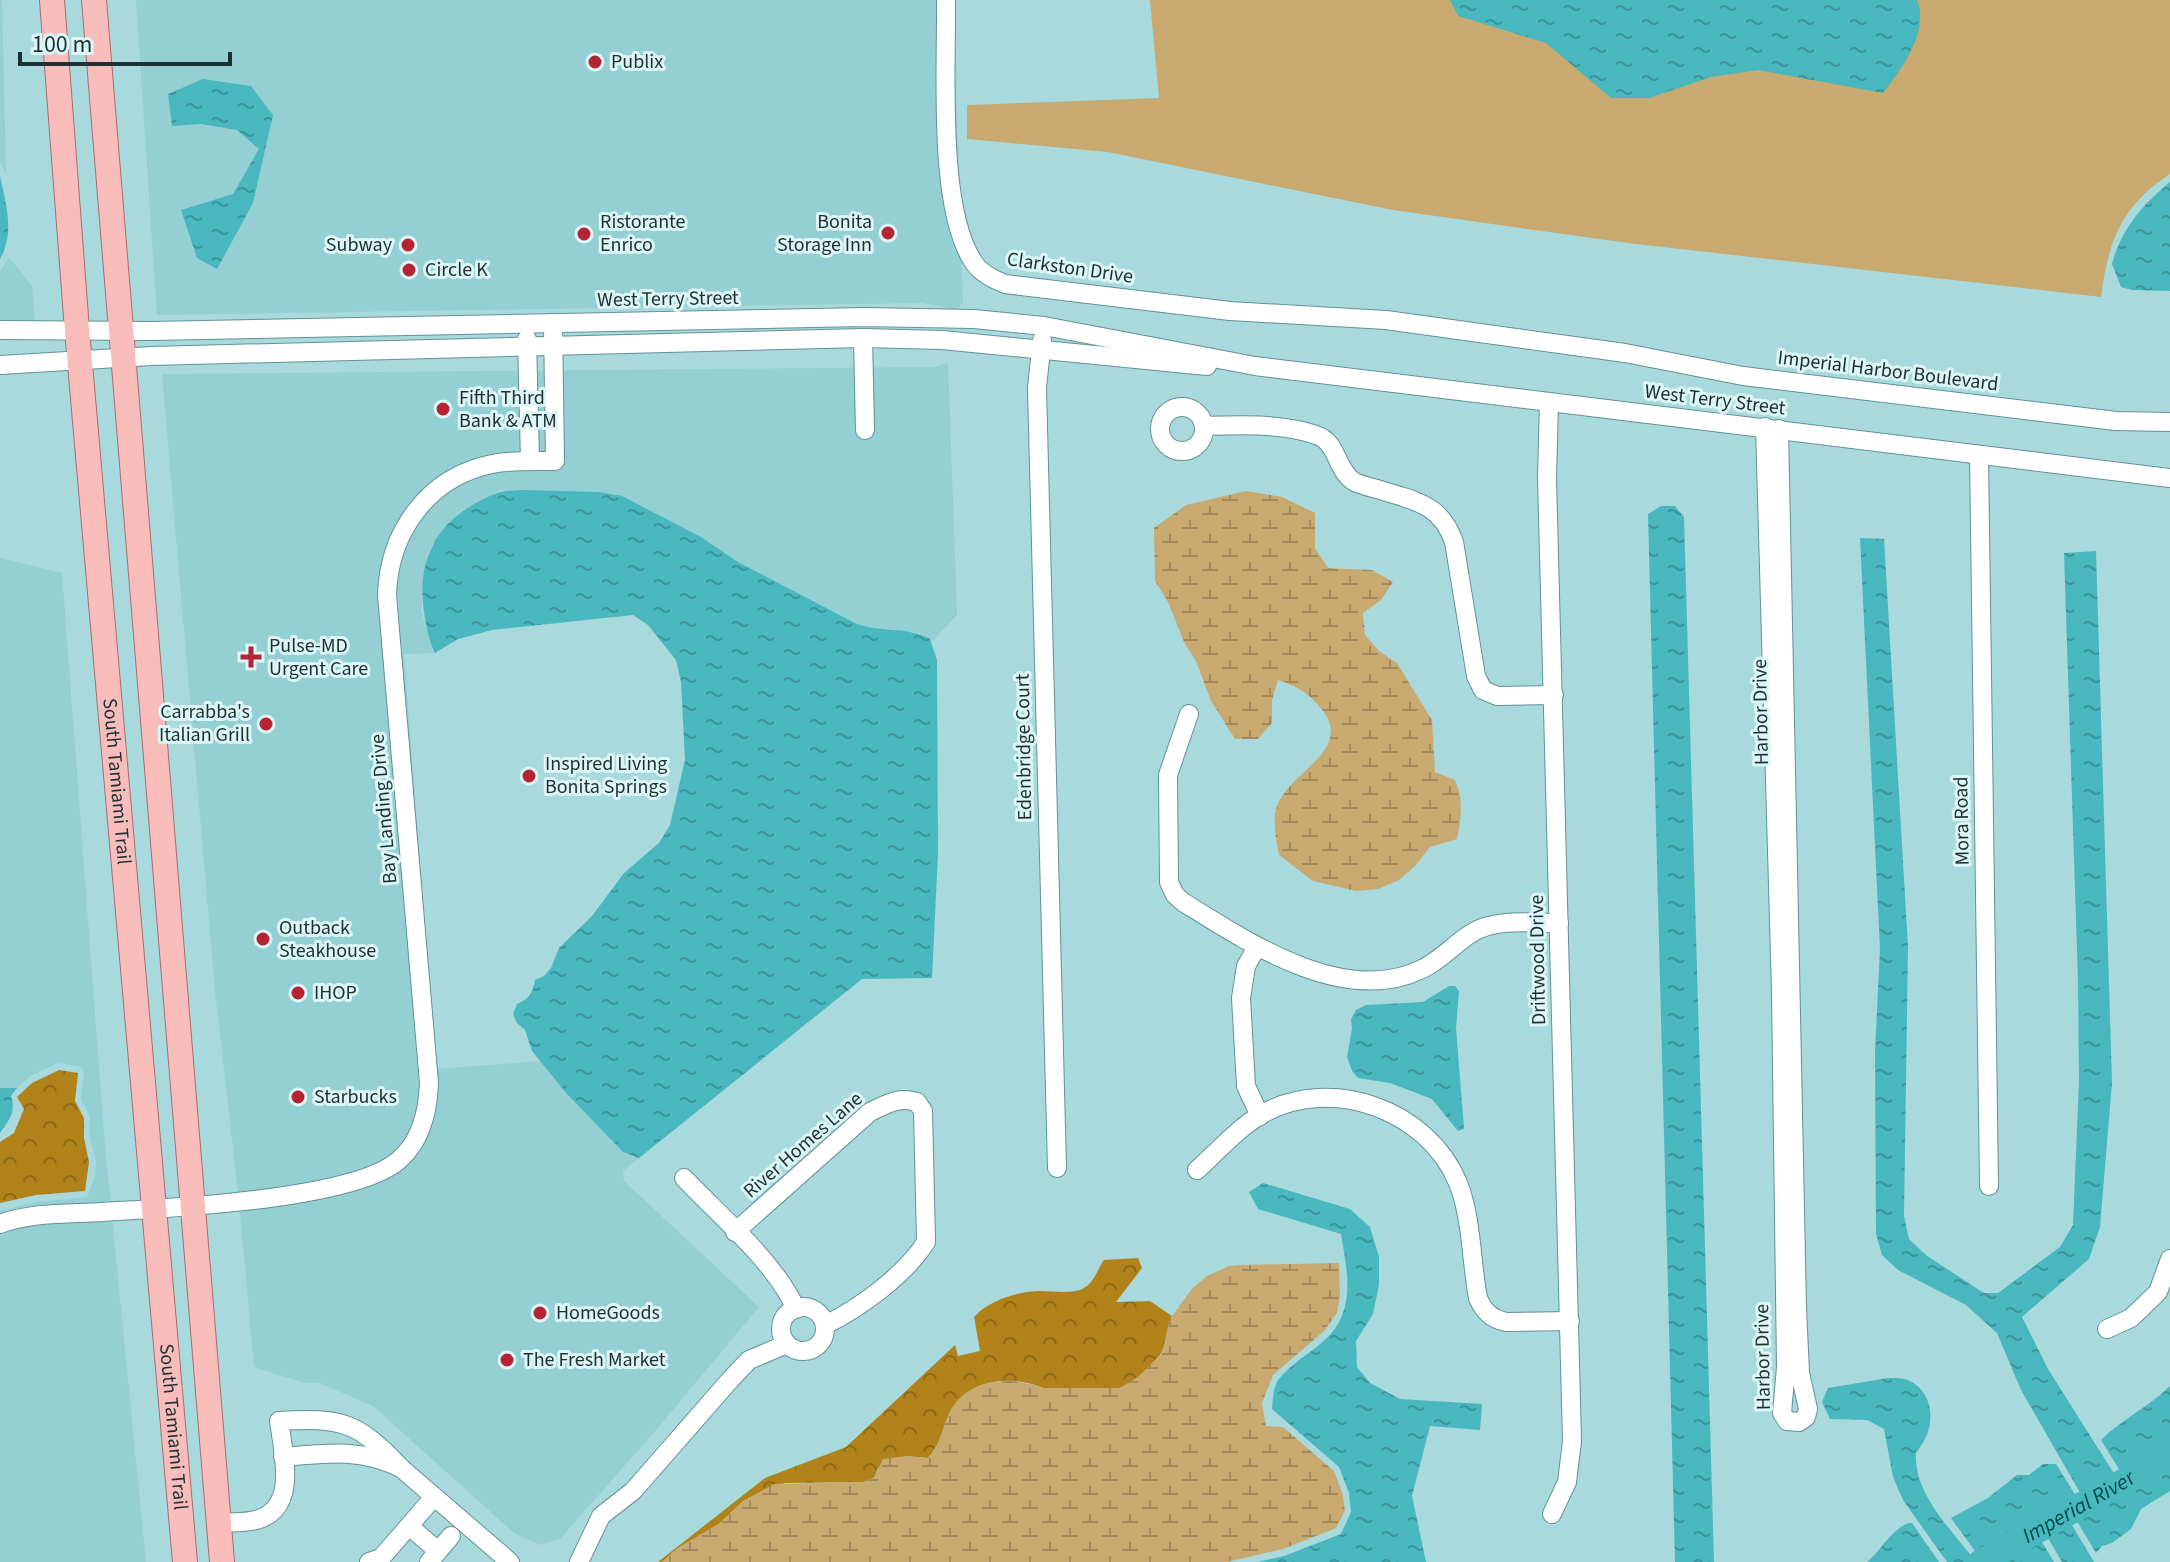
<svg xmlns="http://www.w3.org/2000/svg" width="2170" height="1562" font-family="'Source Sans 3',sans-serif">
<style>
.built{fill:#94cfd3}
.grass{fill:#c8a970}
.forest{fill:url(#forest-crowns)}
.wetland{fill:url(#wetland-marsh)}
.water{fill:url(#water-ripples)}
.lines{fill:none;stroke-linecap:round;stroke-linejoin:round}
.river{stroke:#48b7be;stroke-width:26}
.minor-casing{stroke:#639295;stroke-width:20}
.major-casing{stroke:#a86e6e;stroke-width:26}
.minor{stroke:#fff;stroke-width:18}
.major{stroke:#f8bcbb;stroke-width:24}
.poi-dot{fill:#b52433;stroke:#dcf5f6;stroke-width:3}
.labels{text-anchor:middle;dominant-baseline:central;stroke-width:6;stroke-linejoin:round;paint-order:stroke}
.poi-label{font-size:20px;fill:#1d3032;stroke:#dcf5f6;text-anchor:start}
.street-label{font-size:20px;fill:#1d3032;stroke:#dcf5f6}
.water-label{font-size:22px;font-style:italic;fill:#044a4e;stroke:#dcf5f6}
</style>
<defs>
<pattern id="forest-crowns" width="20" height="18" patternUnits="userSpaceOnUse" patternTransform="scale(2)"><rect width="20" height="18" fill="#b18219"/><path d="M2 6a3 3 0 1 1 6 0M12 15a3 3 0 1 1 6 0" fill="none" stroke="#8f6b17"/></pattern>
<pattern id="wetland-marsh" width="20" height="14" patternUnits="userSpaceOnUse" patternTransform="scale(2)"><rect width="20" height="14" fill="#c8a970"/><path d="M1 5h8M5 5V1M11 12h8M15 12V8" fill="none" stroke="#a28a5d"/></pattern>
<pattern id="water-ripples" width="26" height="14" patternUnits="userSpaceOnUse" patternTransform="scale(2)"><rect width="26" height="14" fill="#48b7be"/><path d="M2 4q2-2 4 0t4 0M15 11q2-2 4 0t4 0" fill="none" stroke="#3b959b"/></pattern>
</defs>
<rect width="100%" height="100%" fill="#a8d9dc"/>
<g class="built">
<polygon points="0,0 2,0 6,174 0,161"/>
<polygon points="136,0 953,0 963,303 956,310 922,303 157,315"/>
<polygon points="9,257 32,286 35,321 0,322 0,272"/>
<polygon points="948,363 957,615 931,642 920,633 864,627 855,623 738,562 711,543 641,506 600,492 499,491 461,511 432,545 428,554 421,610 430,643 435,653 404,654 436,1069 542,1061 567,1094 615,1144 623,1152 639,1158 623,1171 624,1181 759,1307 656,1430 560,1539 540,1545 514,1533 373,1406 319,1383 304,1383 254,1367 239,1201 215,991 162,374 932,367"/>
<polygon points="0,558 62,573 105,1147 146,1562 0,1562 0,1211 37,1202 87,1197 95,1176 96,1162 90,1137 90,1117 81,1099 84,1074 82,1067 58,1063 30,1076 17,1088 0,1088"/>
</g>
<path class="grass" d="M1150,0h1020v174c-49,32 -62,68 -69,123l-473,-54 -235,-33 -285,-58 -141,-13v-34l192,-7z"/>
<g class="forest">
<polygon points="59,1070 78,1073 75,1101 84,1118 84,1138 89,1162 85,1191 36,1195 0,1203 0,1142 14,1133 24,1109 17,1097 32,1083"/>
<path d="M1138,1258l4,10 -26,34 34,-1 22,15c-5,10 -4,15 -6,25 -4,20 -29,39 -46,47h-77c-35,-15 -82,-8 -96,31 -6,15 -8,27 -19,39l-22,-2 -28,12 -4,10 -11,4 -78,1 -42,18 -24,23 -41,24 -16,14h-4l107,-84 81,-31 109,-102 3,11 22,-5 -6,-34c14,-16 42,-25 63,-26 14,-1 38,5 50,-5 8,-6 11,-18 17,-26z"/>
</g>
<g class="wetland">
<path d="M1246,491l36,6 33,16v35l13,20 44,2 21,12 -12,18 -18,13 2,22 14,16 18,12 35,57 3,52 20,8c9,21 6,38 2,59l-27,8 -15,19 -16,14 -21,9 -22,2 -43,-10 -34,-26c-3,-16 -7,-34 -2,-49 13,-36 81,-57 42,-100 -12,-14 -24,-21 -41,-26l-6,20v23l-14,16h-23l-24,-38 -15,-40 -12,-19 -16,-40 -13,-21 -1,-53 32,-23z"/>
<path d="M1339,1263l1,33 -3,17 -13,18 -51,44 -11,28 4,23 17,1 51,44 9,24 2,16 -9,17 -53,21 -56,13h-565l16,-14 41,-24 24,-23 31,-17 89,-2 11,-4 9,-19 23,-3 22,2c11,-12 13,-24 19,-39 14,-40 61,-45 96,-31h77l18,-11 24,-24 8,-34 21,-29 16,-14 22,-10 11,-1z"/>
</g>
<g class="water">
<path d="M1450,0h467c13,31 -16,70 -34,93l-125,-23 -47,7 -62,21h-38l-65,-55 -88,-27z"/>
<polygon points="203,79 251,86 273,115 253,203 217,269 197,258 181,210 233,194 259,149 237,130 201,124 172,126 168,94"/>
<path d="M0,176c6,28 15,57 0,83z"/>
<path d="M2170,182v109l-38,-1 -11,-3 -9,-23c9,-35 31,-60 58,-82z"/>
<path d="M522,490l77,2 23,4 79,41 37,25 117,61c23,10 52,3 75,16l7,21 1,194 -6,124 -70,1 -223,179 -16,-6 -56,-58 -35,-43 -7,-21 -8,-7 -4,-9 4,-10c12,-5 16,-11 18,-24l9,-4 7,-8 8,-20 33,-32 32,-43 35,-30 11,-18 15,-65 -4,-78 -5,-22 -28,-35 -15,-10 -141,15 -34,9 -23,14c-5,-10 -7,-18 -9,-29 -13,-64 10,-107 71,-131 7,-3 17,-2 25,-3z"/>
<polygon points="1661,506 1675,506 1684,517 1714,1562 1675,1562 1648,514"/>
<polygon points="1860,538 1884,539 1908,947 1904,1216 1909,1239 1927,1256 1984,1293 1998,1293 2060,1247 2073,1225 2079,1081 2078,981 2064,553 2096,551 2112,1083 2100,1227 2089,1259 2022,1317 2048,1369 2120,1483 2086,1503 2021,1390 1997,1333 1966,1305 1898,1270 1882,1255 1876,1234 1875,1052 1880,949"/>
<polygon points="1449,986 1455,986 1459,991 1456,1028 1464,1129 1458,1131 1432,1099 1390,1083 1358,1078 1352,1071 1347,1057 1352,1029 1351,1019 1356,1010 1366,1005 1423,1002"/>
<path d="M0,1088h17l-6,8c5,16 -1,23 -11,37z"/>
<path d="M1263,1183l87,26 20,18 9,30v28l-6,29 -17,27 1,26 13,16 30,16 82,5 -2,26 -50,-4 -18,70 14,66h-168l26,-6 57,-22 10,-22 -2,-19 -10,-26 -67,-58c1,-9 1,-23 7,-30 19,-24 54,-35 64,-66 9,-25 2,-54 -2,-79l-83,-25 -9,-17z"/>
<path d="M1888,1378c6,0 15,0 20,2 29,13 28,51 8,72 -3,42 36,78 60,110h-29l-44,-62 -10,-23 -9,-48 -17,-9 -37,-1 -8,-17 6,-14z"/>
<path d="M2170,1386v105l-29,18 -10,20 -19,14 -10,3 -6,7 -25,-42 -7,-3 -28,17v7l18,30h-71l-32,-44 37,-20 29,-23h12l14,-11h13l28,45h5l34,-19 3,-6 -1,-5 -24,-39c21,-21 48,-33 69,-54z"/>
<polygon points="2066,1515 2094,1562 2062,1562 2042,1528"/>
<path d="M1909,1523h3l27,39h-72c15,-12 24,-33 42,-39z"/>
</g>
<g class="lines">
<path class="river" id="s1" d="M1981,1562l147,-83 42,-33"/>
<defs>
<g id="minor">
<path d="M946,0c1,66 -10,219 32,268 8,8 17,12 27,16l225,27 156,9 239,33 118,23 373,45 54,1"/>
<polyline points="0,330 151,331 864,317 974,319 1044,326 1255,366 2170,478"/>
<polyline points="863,338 865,430"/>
<polyline points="527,339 530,461"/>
<polyline points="1042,340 1037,388 1057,1168"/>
<polyline points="0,365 151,356 863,338 942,340 1207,366"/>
<polyline points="1549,402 1547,478 1572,1441 1567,1482 1552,1514"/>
<circle cx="1182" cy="429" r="22"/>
<path d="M1204,426c35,-1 78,-3 112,9 22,7 19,33 37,46 7,4 16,6 24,8 36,12 63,13 77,53l22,134 7,14 14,6 57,-1"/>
<polyline points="1765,427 1781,992 1786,1367 1782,1413 1787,1421 1799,1422 1806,1417 1808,1409 1800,1373 1797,1308 1779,429"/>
<polyline points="1979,455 1989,1186"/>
<path d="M1189,714l-21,61 1,107 6,13 8,7c64,40 160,104 237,68 20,-9 32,-24 50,-36 24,-16 61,-11 89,-11"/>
<polyline points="1257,947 1246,966 1241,998 1246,1086 1260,1116"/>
<path d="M1197,1170c20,-18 41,-42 65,-56 70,-39 166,-4 196,69 14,35 13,78 20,115 6,14 14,21 28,24l64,-1"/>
<path d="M684,1178c36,38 91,84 112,131"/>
<path d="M0,1224c32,-12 69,-10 102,-12 65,-4 252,-12 297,-52 23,-20 29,-49 30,-77l-42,-488c2,-63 41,-118 105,-131 20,-4 42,-3 63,-3l-2,-138"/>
<path d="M735,1232l135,-120c17,-8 29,-16 47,-10l6,9 3,131c-21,33 -66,66 -101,83"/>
<circle cx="803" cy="1329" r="22"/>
<polyline points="2107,1329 2131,1318 2158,1292 2170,1259"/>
<path d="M283,1457c44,-4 77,-9 118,11l109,94"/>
<path d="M219,1523c12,-1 26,0 37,-3 43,-11 27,-67 23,-99 63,-4 79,1 122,47"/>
<polyline points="409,1526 438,1551"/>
<polyline points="369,1562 381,1558 434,1497"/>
<polyline points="429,1562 451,1536"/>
<polyline points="579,1562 601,1516 633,1491 730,1380 749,1360 787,1344"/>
</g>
<g id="major">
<path id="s2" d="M52,0l25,330 108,1232"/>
<polyline points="94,0 222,1562"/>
</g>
</defs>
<use href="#minor" class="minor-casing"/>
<use href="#major" class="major-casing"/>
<use href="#minor" class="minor"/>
<use href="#major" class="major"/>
</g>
<g class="poi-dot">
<circle cx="595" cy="62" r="8"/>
<circle cx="888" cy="233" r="8"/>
<circle cx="584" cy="234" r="8"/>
<circle cx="408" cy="245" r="8"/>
<circle cx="409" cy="270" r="8"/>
<circle cx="443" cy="409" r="8"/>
<path d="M247 645h8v8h8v8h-8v8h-8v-8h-8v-8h8z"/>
<circle cx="266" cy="724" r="8"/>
<circle cx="529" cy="776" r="8"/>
<circle cx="263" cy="939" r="8"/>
<circle cx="298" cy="993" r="8"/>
<circle cx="298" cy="1097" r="8"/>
<circle cx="540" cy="1313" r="8"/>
<circle cx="507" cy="1360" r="8"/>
</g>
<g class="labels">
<g class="poi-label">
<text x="611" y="62">Publix</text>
<text x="600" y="222">Ristorante<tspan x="600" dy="23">Enrico</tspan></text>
<text x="872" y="222" text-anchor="end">Bonita<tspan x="872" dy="23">Storage Inn</tspan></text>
<text x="392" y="245" text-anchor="end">Subway</text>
<text x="425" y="270">Circle K</text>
<text x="459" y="398">Fifth Third<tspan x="459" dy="23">Bank &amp; ATM</tspan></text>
<text x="269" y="646">Pulse-MD<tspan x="269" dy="23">Urgent Care</tspan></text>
<text x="250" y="712" text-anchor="end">Carrabba's<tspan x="250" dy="23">Italian Grill</tspan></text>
<text x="545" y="764">Inspired Living<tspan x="545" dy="23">Bonita Springs</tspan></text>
<text x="279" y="928">Outback<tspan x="279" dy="23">Steakhouse</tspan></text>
<text x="314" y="993">IHOP</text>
<text x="314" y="1097">Starbucks</text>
<text x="556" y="1313">HomeGoods</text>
<text x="523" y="1360">The Fresh Market</text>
</g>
<g class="street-label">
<text transform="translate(1070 268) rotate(8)">Clarkston Drive</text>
<text transform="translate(668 299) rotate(-1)">West Terry Street</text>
<text transform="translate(1888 371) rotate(7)">Imperial Harbor Boulevard</text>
<text transform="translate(1715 400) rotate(7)">West Terry Street</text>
<text transform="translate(1761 712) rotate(-91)">Harbor Drive</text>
<text transform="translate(1024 747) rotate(-91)">Edenbridge Court</text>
<text stroke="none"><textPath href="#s2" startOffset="784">South Tamiami Trail</textPath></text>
<text transform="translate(384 809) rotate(-95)">Bay Landing Drive</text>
<text transform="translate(1962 821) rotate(-91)">Mora Road</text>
<text transform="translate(1538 960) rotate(-91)">Driftwood Drive</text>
<text transform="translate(803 1145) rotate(-41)">River Homes Lane</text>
<text transform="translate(1763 1357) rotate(-91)">Harbor Drive</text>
<text stroke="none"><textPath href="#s2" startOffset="1432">South Tamiami Trail</textPath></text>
</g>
<g class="water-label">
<text stroke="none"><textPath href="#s1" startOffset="112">Imperial River</textPath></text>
</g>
</g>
<path d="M20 52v12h210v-12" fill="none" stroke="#1d3032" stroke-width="4"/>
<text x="32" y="52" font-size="24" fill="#1d3032" stroke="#dcf5f6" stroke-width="6" paint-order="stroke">100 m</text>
</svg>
